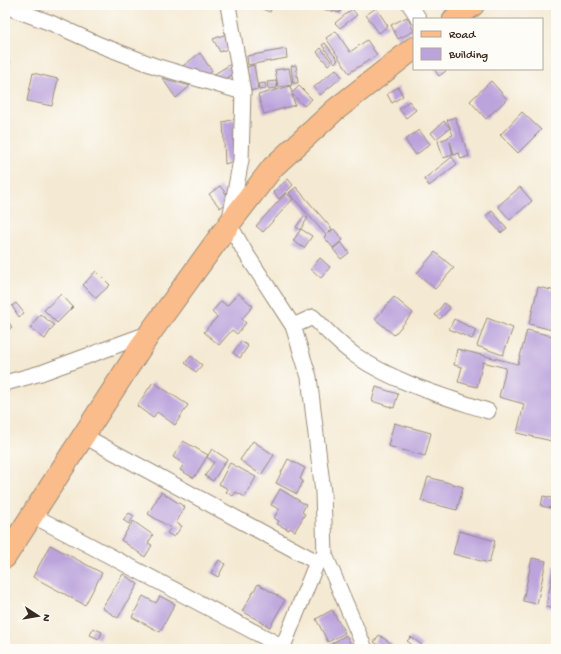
<svg xmlns="http://www.w3.org/2000/svg" width="561" height="654" font-family="'Gochi Hand',sans-serif">
<style>
.building{fill:#bba3dc}
.lines{fill:none;stroke-linecap:round;stroke-linejoin:round}
.street-casing{stroke:#988a78;stroke-width:17}
.primary-casing{stroke:#988a78;stroke-width:24}
.street{stroke:#fff;stroke-width:15}
.primary{stroke:#f9bc8a;stroke-width:22}
</style>
<rect width="100%" height="100%" fill="#fdfcf7"/>
<filter id="ink" filterUnits="userSpaceOnUse"><feTurbulence type="fractalNoise" baseFrequency=".025" numOctaves="2"/><feDisplacementMap in="SourceGraphic" scale="8" xChannelSelector="R" yChannelSelector="G"/><feConvolveMatrix kernelMatrix="1 2 1 2 8 2 1 2 1" color-interpolation-filters="sRGB"/></filter>
<filter id="wash" filterUnits="userSpaceOnUse"><feTurbulence type="fractalNoise" baseFrequency=".012" numOctaves="4" result="noise"/><feDisplacementMap in="SourceGraphic" scale="16" xChannelSelector="R" yChannelSelector="G"/><feGaussianBlur stdDeviation="0.9" result="paint"/><feColorMatrix in="noise" values="0 0 0 0 0 0 0 0 0 0 0 0 0 0 0 0 0 1.4 0 .05"/><feComposite in="paint" operator="in"/></filter>
<g filter="url(#wash)">
<rect width="100%" height="100%" fill="#f4e9d2"/>
<g id="blocks">
<g class="building">
<polygon points="253,5 273,5 270,12"/>
<polygon points="318,5 341,5 340,13 318,8"/>
<polygon points="376,8 388,26 379,33 366,15"/>
<polygon points="352,9 357,15 340,28 335,23"/>
<polygon points="407,17 414,31 398,39 391,25"/>
<polygon points="336,31 350,52 367,40 377,55 349,73 326,38"/>
<polygon points="229,33 234,46 220,52 213,39"/>
<polygon points="325,43 338,60 335,63 322,45"/>
<polygon points="321,48 332,62 328,65 317,52"/>
<polygon points="286,49 287,58 248,65 247,56"/>
<polygon points="200,53 212,71 208,76 180,68"/>
<polygon points="5,60 10,61 6,79 5,79"/>
<polygon points="234,62 236,72 220,83 213,75"/>
<polygon points="254,65 258,89 250,91 247,67"/>
<polygon points="296,65 298,83 293,83 291,66"/>
<polygon points="289,68 292,85 278,87 275,70"/>
<polygon points="336,69 342,77 320,95 314,87"/>
<polygon points="434,69 445,69 446,71 439,76"/>
<polygon points="33,73 58,79 52,106 27,101"/>
<polygon points="162,78 190,86 176,98"/>
<polygon points="276,81 277,88 268,89 267,82"/>
<polygon points="491,81 507,99 486,119 470,101"/>
<polygon points="265,83 266,89 259,90 258,84"/>
<polygon points="290,86 292,93 299,86 312,99 304,106 292,94 295,105 264,114 258,95"/>
<polygon points="398,87 403,96 392,103 387,94"/>
<polygon points="409,101 416,110 406,118 399,109"/>
<polygon points="522,112 541,130 518,153 500,135"/>
<polygon points="455,117 469,156 461,159 459,153 454,155 450,142 453,155 443,158 438,141 448,138 448,137 453,135 447,120"/>
<polygon points="235,119 237,160 225,164 223,122"/>
<polygon points="444,121 450,128 436,139 431,133"/>
<polygon points="419,130 430,144 416,155 405,140"/>
<polygon points="452,157 457,164 429,186 424,179"/>
<polygon points="288,179 293,185 279,199 273,192"/>
<polygon points="220,186 231,200 220,208 209,194"/>
<polygon points="296,187 332,229 326,235 289,193"/>
<polygon points="520,187 532,201 510,220 498,206"/>
<polygon points="286,193 293,199 263,232 256,226"/>
<polygon points="492,211 507,228 501,233 486,216"/>
<polygon points="304,216 308,218 300,230 296,227"/>
<polygon points="301,229 312,236 304,248 293,241"/>
<polygon points="334,229 343,240 333,248 324,237"/>
<polygon points="341,242 349,253 341,259 333,249"/>
<polygon points="435,252 454,268 435,289 417,273"/>
<polygon points="320,258 330,267 321,278 311,269"/>
<polygon points="96,271 110,285 96,298 83,285"/>
<polygon points="538,287 556,291 556,331 529,324"/>
<polygon points="238,293 253,306 242,319 246,323 237,334 232,330 219,345 204,332 217,317 212,312 221,301 227,306"/>
<polygon points="61,294 73,307 57,323 44,310"/>
<polygon points="394,297 413,313 394,335 375,319"/>
<polygon points="16,303 24,313 19,317 12,306"/>
<polygon points="444,303 450,308 440,319 435,315"/>
<polygon points="40,314 54,325 45,339 30,328"/>
<polygon points="5,318 12,327 5,333"/>
<polygon points="487,318 513,328 503,355 477,346"/>
<polygon points="454,319 476,330 472,339 449,329"/>
<polygon points="527,330 556,337 556,364 554,373 556,374 556,442 517,433 524,404 499,397 506,368 483,362 477,387 458,382 462,367 454,365 457,349 518,364"/>
<polygon points="241,341 248,346 240,358 233,353"/>
<polygon points="191,356 202,365 196,372 185,363"/>
<polygon points="153,382 188,405 175,425 157,412 153,418 137,406"/>
<polygon points="376,387 398,394 394,408 372,401"/>
<polygon points="394,423 431,433 425,456 388,446"/>
<polygon points="183,441 208,455 194,478 180,470 184,464 173,457"/>
<polygon points="253,441 274,455 261,475 240,460"/>
<polygon points="212,449 227,459 213,481 205,476 214,462 207,457"/>
<polygon points="288,459 305,468 300,479 303,481 297,494 276,483"/>
<polygon points="230,463 256,477 245,497 236,492 233,496 226,492 228,489 219,484"/>
<polygon points="428,477 463,487 457,510 421,501"/>
<polygon points="280,489 306,505 302,512 305,514 295,531 290,528 289,530 277,524 279,521 274,518 279,509 271,505"/>
<polygon points="161,492 185,507 176,523 182,526 174,537 167,533 171,528 148,514"/>
<polygon points="543,496 556,499 556,509 541,506"/>
<polygon points="129,513 134,516 129,524 123,520"/>
<polygon points="133,521 153,535 148,543 152,545 145,557 121,540"/>
<polygon points="459,531 495,541 489,563 453,554"/>
<polygon points="50,545 102,573 85,605 33,577"/>
<polygon points="532,558 546,561 537,604 523,601"/>
<polygon points="219,560 225,564 218,577 211,573"/>
<polygon points="554,567 556,567 556,609 546,607"/>
<polygon points="123,574 138,584 118,618 102,608"/>
<polygon points="258,584 285,600 270,627 242,611"/>
<polygon points="143,596 156,603 160,596 175,604 160,632 132,617"/>
<polygon points="332,610 345,633 328,642 316,619"/>
<polygon points="93,628 102,632 99,639 90,635"/>
<polygon points="346,635 353,649 327,649 326,647"/>
<polygon points="379,635 392,644 388,649 385,649 374,642"/>
<polygon points="411,637 422,645 420,649 418,649 407,641"/>
</g>
</g>
</g>
<g filter="url(#ink)">
<use href="#blocks" fill-opacity="0" stroke="#988a78" stroke-width="1"/>
<g class="lines">
<defs>
<g id="street">
<polyline points="228,5 243,92 241,160 229,224 245,252 293,326 309,377 323,492 325,555 365,649"/>
<polyline points="410,5 419,19"/>
<polyline points="5,6 51,23 100,45 155,66 243,92"/>
<path d="M293,326l20,-9c14,14 27,28 43,39 40,27 87,40 132,55"/>
<polyline points="5,383 41,373 150,333"/>
<polyline points="84,436 317,562"/>
<polyline points="32,515 283,647"/>
<polyline points="282,649 317,562 324,556"/>
</g>
<g id="primary">
<polyline points="454,19 473,5"/>
<polyline points="5,557 150,333 229,224 273,167 335,110 414,48"/>
</g>
</defs>
<use href="#street" class="street-casing"/>
<use href="#primary" class="primary-casing"/>
<use href="#street" class="street"/>
<use href="#primary" class="primary"/>
</g>
</g>
<rect width="561" height="654" fill="none" stroke="#fdfcf7" stroke-width="20"/>
<rect x="413" y="18" width="130" height="52" fill="#fdfcf7" stroke="#afa8a0"/>
<rect x="421" y="31" width="20" height="6" fill="#f9bc8a" stroke="#afa8a0"/>
<text x="449" y="38" font-size="12" fill="#3b2a1e">Road</text>
<rect x="421" y="48" width="20" height="12" fill="#bba3dc" stroke="#afa8a0"/>
<text x="449" y="58" font-size="12" fill="#3b2a1e">Building</text>
<g transform="translate(38 616) rotate(102)" stroke="#fdfcf7" stroke-width="3" paint-order="stroke">
<path d="M0-3L7 15L0 10L-7 15Z" fill="#3b2a1e"/>
<text y="-6" font-size="11" font-weight="bold" text-anchor="middle" fill="#3b2a1e">N</text>
</g>
</svg>
